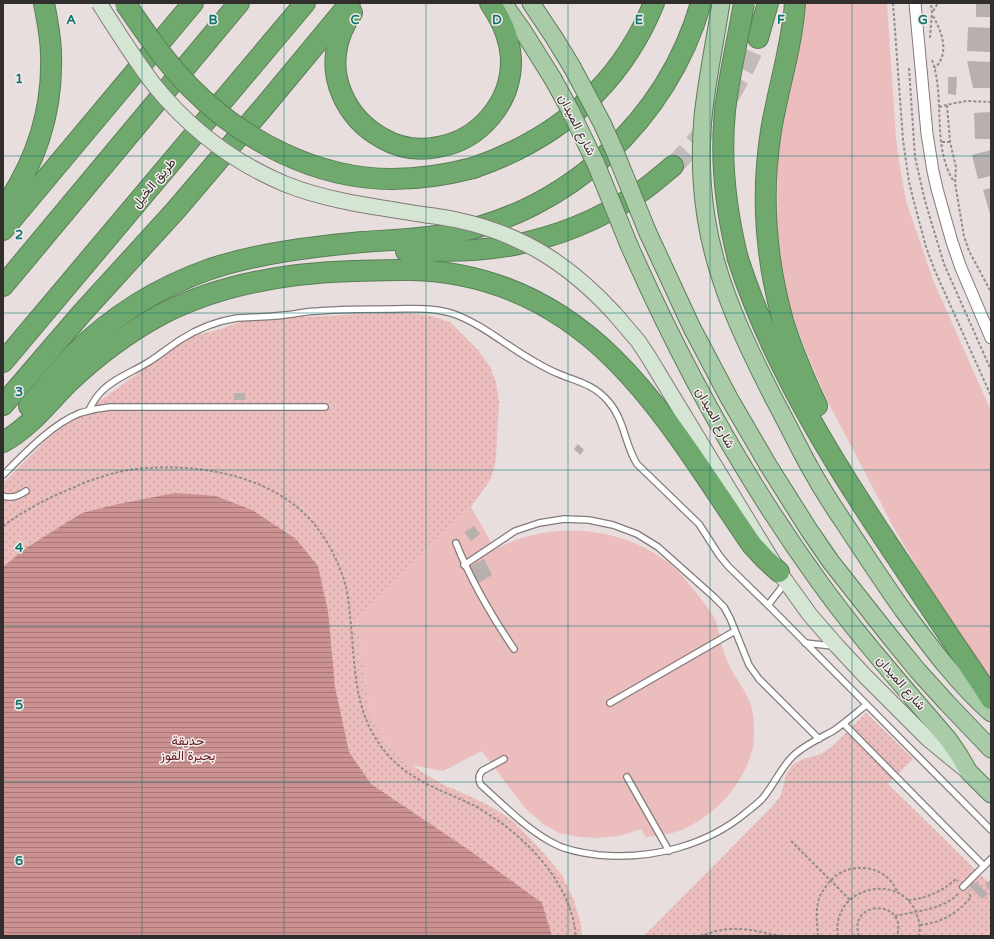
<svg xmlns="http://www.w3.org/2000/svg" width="994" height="939" font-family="'Varela Round',Vazirmatn,sans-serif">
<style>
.park{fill:url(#park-dots)}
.garden{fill:#ebbdbc}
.water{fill:url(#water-rules)}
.building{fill:#b8afaf}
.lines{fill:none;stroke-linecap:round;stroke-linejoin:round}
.motorway-tunnel{stroke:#c3bbba;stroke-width:20;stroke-dasharray:20 10;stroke-linecap:butt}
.service-casing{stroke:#837a7a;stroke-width:8}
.minor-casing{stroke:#837a7a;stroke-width:13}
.secondary-casing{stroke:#837a7a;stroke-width:17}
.primary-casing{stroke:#5a7e58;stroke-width:19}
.motorway-casing{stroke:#5a7e58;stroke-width:22}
.path{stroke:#938d8c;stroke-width:2;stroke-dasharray:3 2;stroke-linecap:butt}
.service{stroke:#fff;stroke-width:5.5}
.minor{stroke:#fff;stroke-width:11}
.secondary{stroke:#d4e5d4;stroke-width:15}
.primary{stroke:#a9cba8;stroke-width:17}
.motorway{stroke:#70a96e;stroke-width:20}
.secondary-bridge-casing{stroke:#837a7a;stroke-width:17;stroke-linecap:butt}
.primary-bridge-casing{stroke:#5a7e58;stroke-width:19;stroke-linecap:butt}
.motorway-bridge-casing{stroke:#5a7e58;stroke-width:22;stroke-linecap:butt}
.secondary-bridge{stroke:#d4e5d4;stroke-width:15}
.primary-bridge{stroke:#a9cba8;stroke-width:17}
.motorway-bridge{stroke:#70a96e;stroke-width:20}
.grid{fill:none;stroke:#0f766e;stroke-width:1;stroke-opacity:0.55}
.labels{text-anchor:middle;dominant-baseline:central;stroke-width:3;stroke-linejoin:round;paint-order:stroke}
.street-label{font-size:13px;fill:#322e2e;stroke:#f4ebea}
.park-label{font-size:13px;fill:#631c23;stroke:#f4ebea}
.grid-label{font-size:13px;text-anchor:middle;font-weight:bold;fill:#0f766e;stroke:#f4ebea;stroke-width:3;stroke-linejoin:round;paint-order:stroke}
</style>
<defs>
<pattern id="park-dots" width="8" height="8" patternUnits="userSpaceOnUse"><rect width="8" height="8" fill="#ebbdbc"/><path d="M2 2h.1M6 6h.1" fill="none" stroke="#caa3a2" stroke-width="1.8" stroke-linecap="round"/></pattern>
<pattern id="water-rules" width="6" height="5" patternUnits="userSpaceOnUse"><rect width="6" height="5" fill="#cc9191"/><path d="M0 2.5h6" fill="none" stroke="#a67777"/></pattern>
</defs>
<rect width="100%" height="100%" fill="#e7dedd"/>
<g class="park">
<path d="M390,313l24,1 14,1 22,7 28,28 12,17 6,15 3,19 -3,56 -2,11 -4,12 -19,27 -114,114 13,92 7,14 10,15 25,23 15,10 17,10 32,14 19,10 19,13 26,27 22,26 11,23 8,26 1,12h-579v-453l45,-45 138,-99c12,-6 20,-5 31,-9 11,-3 20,-8 31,-10l113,-6z"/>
<polygon points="866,713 913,759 888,784 991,885 991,936 644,936 773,806 781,795 786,775 793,764 804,759 821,754 833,746"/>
</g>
<g class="garden">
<polygon points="802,3 887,3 896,138 899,161 906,201 933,280 991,411 991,679 937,600 894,528 827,400 806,351 788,303 777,236 778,156 789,87"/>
<path d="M471,507l24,42c11,-5 22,-10 34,-13 48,-13 102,-3 141,28 12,10 22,23 32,36 4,6 8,11 12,17 2,4 3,8 4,12 2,9 4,20 8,29 6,17 20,31 25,48 2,7 3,14 3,21 0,8 0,17 -2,24 -10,37 -41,68 -76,81 -10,3 -21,4 -30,5l-5,-8 -22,7 -23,2 -16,-1 -21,-4 -16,-9 -19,-17 -42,-56 -39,20 -31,-6 -15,-11 -10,-12 -10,-15 -7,-14 -13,-92z"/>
</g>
<polygon class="water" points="175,493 216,496 252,510 296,539 318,566 328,611 335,687 349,752 371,784 469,850 542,903 552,936 3,936 3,567 26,548 82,513 118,504"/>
<g class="building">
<rect x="976" y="3" width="15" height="14"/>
<polygon points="968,27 991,28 991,52 967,51"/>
<polygon points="967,61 991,62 991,88 973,88"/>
<polygon points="948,77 957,77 956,95 948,94"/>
<polygon points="991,112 991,139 975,139 974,113"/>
<polygon points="991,150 991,176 978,179 972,155"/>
<polygon points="991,188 991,213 990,214 983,190"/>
<rect x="234" y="393" width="11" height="7"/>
<polygon points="578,444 584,450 580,455 574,449"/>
<polygon points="474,526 480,534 471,541 464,532"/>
<polygon points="484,559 492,575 478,583 469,567"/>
<polygon points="990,880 991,881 991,888 989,890 985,885"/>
<polygon points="976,882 988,894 982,899 968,885"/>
</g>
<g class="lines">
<path class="motorway-tunnel" d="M673,166c40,-39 64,-76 85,-128"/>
<defs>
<g id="service">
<path d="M89,410c3,-6 7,-13 12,-18 12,-13 31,-20 46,-29 12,-7 22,-16 33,-23 17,-11 37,-19 57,-22 16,-1 32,-1 48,-3 11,-1 22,-4 33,-4 25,-2 51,-2 76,-2 20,0 40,-2 60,5 30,11 55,34 83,49 7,4 14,8 22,11 19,8 34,10 49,27 17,19 16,42 29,63l62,60 20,31 9,11 40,39 223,225"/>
<path d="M3,475c21,-21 49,-51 77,-62 10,-3 20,-5 30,-6h215"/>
<path d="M3,496c9,3 16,0 23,-5"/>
<path d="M456,543c15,38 35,72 58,106"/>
<polyline points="464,565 515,531 539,523 564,519 589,520 613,525 637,534 658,547 714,597 724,607 730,618 749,665 759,679 819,739"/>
<polyline points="768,605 786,582"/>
<polyline points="805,643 833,646"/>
<polyline points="610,703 735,631"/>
<polyline points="844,724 984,866"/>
<path d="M504,759l-22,12c-4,5 -4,9 -1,14 24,21 47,46 76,60 12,6 27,8 41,10 53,5 109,-9 150,-44 5,-4 10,-8 14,-12 12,-14 19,-32 32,-44 11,-10 26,-17 39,-24 12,-8 22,-17 33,-26"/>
<polyline points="627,777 669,851"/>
<polyline points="963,887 991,859"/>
</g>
<polyline id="minor" points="915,3 927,134 933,171 937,189 952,242 961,268 991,338"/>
<polyline id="secondary" points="614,313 638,341 648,356 779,572 810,615 837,646 865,676 928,739 966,770"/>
<g id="primary">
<polyline points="503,3 523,31 553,79"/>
<polyline points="531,3 555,39 572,67"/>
<path d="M721,3c-6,38 -14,76 -18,114 -3,33 -2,67 3,100 10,65 38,123 68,182 12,22 23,45 35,67 11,20 23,39 36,58 19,29 38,58 58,86 27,36 54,73 88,103"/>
<polyline points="648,233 692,328 729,398 768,465 809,530 831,562 891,638 918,671 947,703 991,749"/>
<path d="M629,245c52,118 113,230 189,335 40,56 86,107 130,159l11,16 10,17 22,22"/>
</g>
<g id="motorway">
<path d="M795,3c-3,44 -17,85 -24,128 -10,63 -5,129 12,190 9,29 21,57 34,85"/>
<path d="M352,13c-17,24 -22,54 -10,81 8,19 22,34 40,44 17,10 37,13 56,9 42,-7 74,-45 73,-88 -1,-20 -10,-40 -21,-56"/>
<polyline points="758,38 768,3"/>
<path d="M473,168c84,-29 147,-82 181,-165"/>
<path d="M3,210c32,-46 50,-99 48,-155 0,-18 -4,-35 -7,-52"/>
<polyline points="3,230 193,3"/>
<path d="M406,251c23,0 45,0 68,-1 59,-4 116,-24 165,-57 12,-8 23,-18 34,-27"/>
<path d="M738,259c44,136 130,254 208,372 15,23 31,45 45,68"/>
<polyline points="3,286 239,3"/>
<polyline points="3,362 305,3"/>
<polyline points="3,405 82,313 175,211 262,109 350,3"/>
<path d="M29,406c15,-17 29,-35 44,-51 38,-38 86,-68 137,-86 49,-16 101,-22 152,-27 29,-2 59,-3 87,-8 120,-23 218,-114 252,-231"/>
<path d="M3,442c26,-14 44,-38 65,-59 27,-26 59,-50 92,-68 59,-31 127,-42 193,-44 35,-1 71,-3 106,4 149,28 214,156 293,270l13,14 14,13"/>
</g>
</defs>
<use href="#service" class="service-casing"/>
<use href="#minor" class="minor-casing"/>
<use href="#secondary" class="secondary-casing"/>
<use href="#primary" class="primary-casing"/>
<use href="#motorway" class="motorway-casing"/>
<g class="path">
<polyline points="893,3 903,140 909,182 914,202 926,247 935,271 991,396"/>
<polyline points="933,11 938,3"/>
<path d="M933,16c9,16 17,37 2,52"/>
<polyline points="930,38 932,12 931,3"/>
<path d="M932,60c14,39 -1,85 22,122"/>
<polyline points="909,68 915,157 925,201 944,264 991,370"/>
<polyline points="947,105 950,142 956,167 955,183 964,236 969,251 991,292"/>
<polyline points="939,107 955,103 967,101 991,102"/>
<polyline points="942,142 950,142"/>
<path d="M3,526c22,-16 46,-29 72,-39 6,-3 13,-6 20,-8 17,-6 37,-11 55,-11 48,-3 104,6 143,36 24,18 39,43 49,70 5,13 7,28 8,42 6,52 2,98 38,139 24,27 54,35 85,50 5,2 10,6 15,9 36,23 71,58 84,101 2,7 3,14 4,21"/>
<polyline points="791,841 850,900"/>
<path d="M908,900c20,-2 33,-8 48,-21l2,2"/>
<path d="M895,916c21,-5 48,-6 64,-23"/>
<path d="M920,925c21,-2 38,-12 51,-28l-3,-5"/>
<path d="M700,936c12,-4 25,-8 38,-7 15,0 29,5 44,7"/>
<path d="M818,936c-1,-13 -3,-27 2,-40 4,-8 10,-16 17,-21 16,-11 39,-9 52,4 4,4 6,8 8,13"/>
<path d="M838,936c-8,-50 66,-67 80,-18 2,6 2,12 1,18"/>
<path d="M859,936c-12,-36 49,-38 38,0"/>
</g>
<use href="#service" class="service"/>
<use href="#minor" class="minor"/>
<use href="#secondary" class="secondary"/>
<use href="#primary" class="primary"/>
<use href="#motorway" class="motorway"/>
<defs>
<path id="secondary-bridge" d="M99,3c18,28 36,57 56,83 35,43 80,77 130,98 45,18 93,23 141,31 10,1 21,3 31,5 65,14 112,44 157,93"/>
<g id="primary-bridge">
<polyline points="572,67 602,123 615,152 648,233"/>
<polyline points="553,79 570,110 596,164 629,245"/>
</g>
<g id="motorway-bridge">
<path d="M125,3c20,29 40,59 65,84 52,53 126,92 202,92 28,0 54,-4 81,-11"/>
<path d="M738,259c-12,-48 -18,-98 -13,-148 4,-36 13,-72 19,-108"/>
</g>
</defs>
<use href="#secondary-bridge" class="secondary-bridge-casing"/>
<use href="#primary-bridge" class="primary-bridge-casing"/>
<use href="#motorway-bridge" class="motorway-bridge-casing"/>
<use href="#secondary-bridge" class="secondary-bridge"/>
<use href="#primary-bridge" class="primary-bridge"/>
<use href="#motorway-bridge" class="motorway-bridge"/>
</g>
<path class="grid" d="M142,3v933M284,3v933M426,3v933M568,3v933M710,3v933M852,3v933M3,156h988M3,313h988M3,470h988M3,626h988M3,782h988"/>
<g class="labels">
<g class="street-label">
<text transform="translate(577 125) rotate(63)">شارع الميدان</text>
<text transform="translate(154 183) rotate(-50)">طريق الخيل</text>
<text transform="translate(715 418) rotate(61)">شارع الميدان</text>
<text transform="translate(901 683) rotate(49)">شارع الميدان</text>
</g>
<g class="park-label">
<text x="188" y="741">حديقة<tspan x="188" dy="15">بحيرة القوز</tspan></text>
</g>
</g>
<g class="grid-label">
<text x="71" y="24">A</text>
<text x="213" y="24">B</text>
<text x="355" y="24">C</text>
<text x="497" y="24">D</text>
<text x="639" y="24">E</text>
<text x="781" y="24">F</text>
<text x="923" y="24">G</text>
<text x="19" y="83">1</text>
<text x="19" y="239">2</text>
<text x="19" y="396">3</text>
<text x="19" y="552">4</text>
<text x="19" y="709">5</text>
<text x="19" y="865">6</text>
</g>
<rect width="994" height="939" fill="none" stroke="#322e2e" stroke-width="8"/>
</svg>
